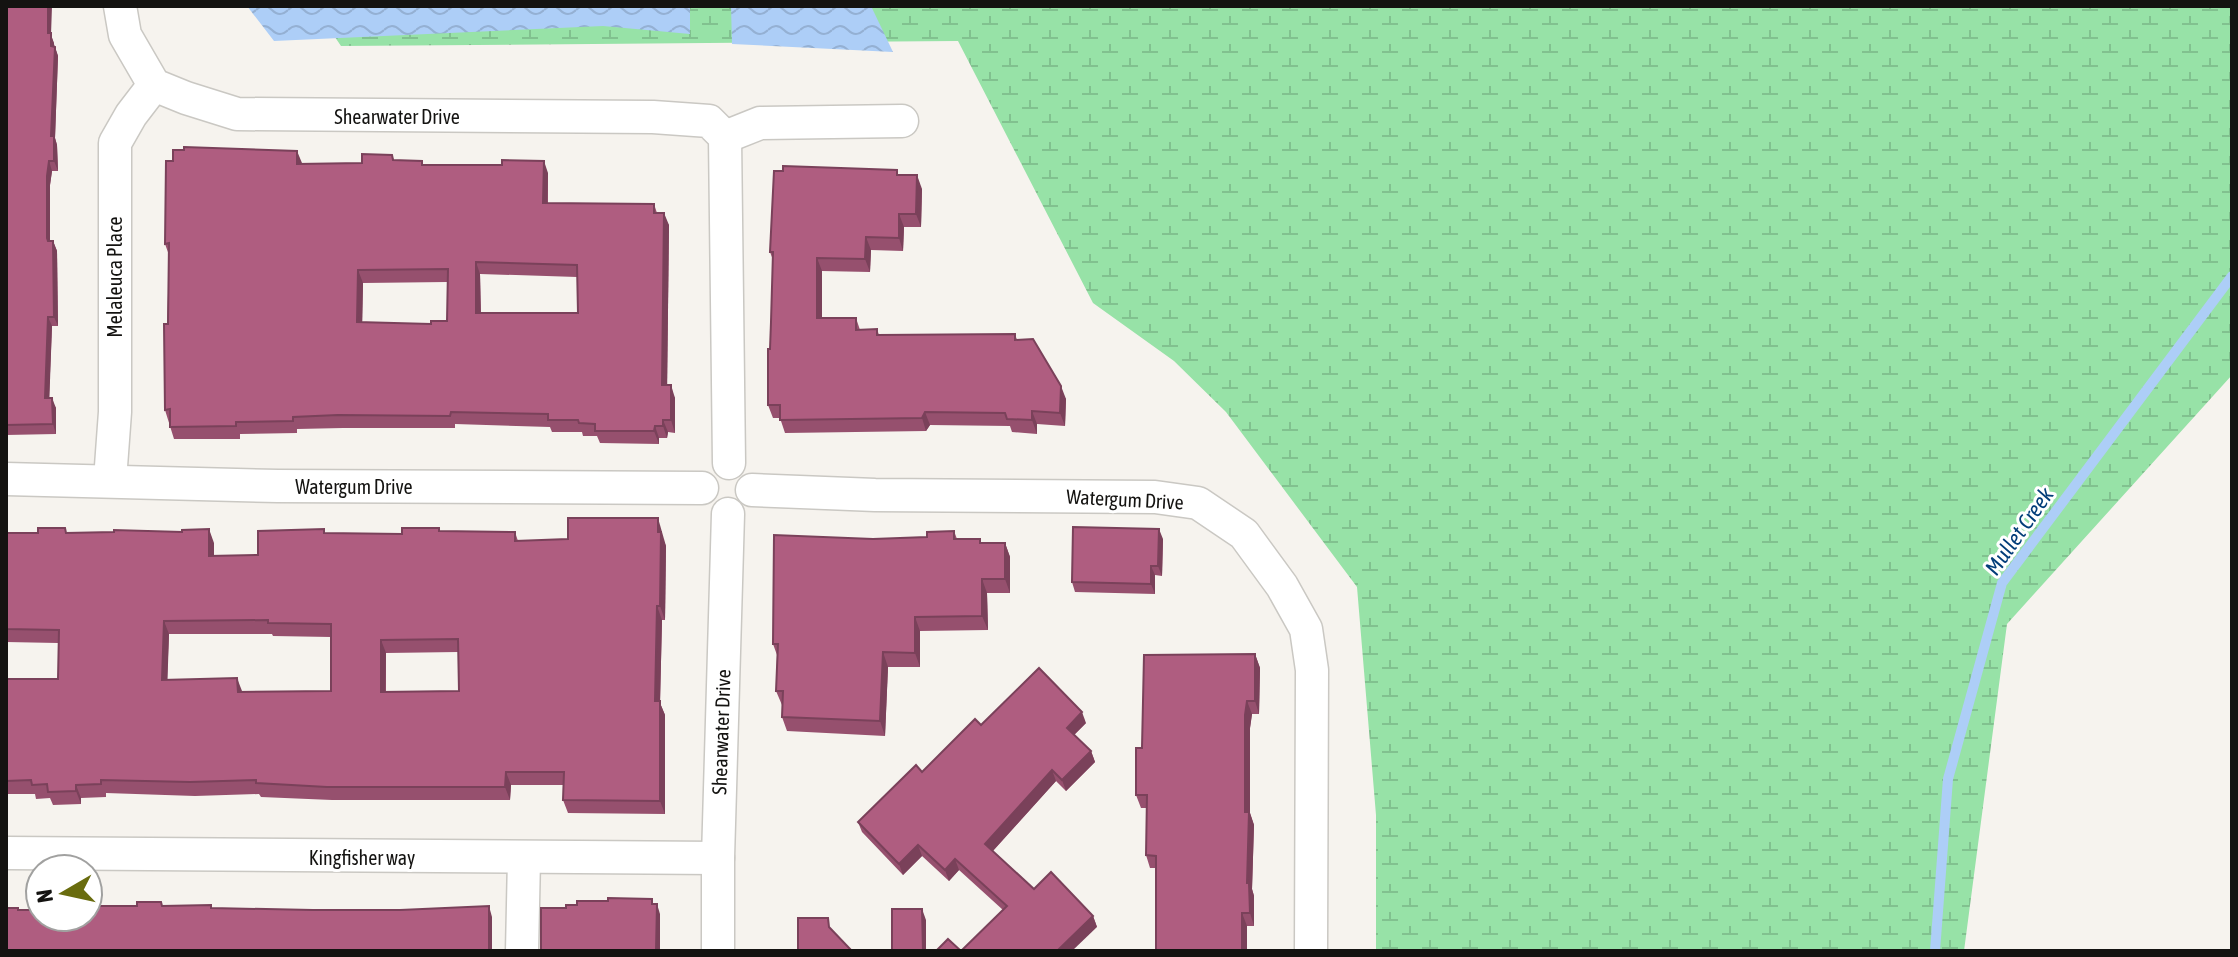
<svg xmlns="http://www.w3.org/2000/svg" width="2238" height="957" font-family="'Asap Condensed',sans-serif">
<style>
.wetland{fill:url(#wetland-marsh)}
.water{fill:url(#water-waves)}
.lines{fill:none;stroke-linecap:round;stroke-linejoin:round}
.stream{stroke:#adcef7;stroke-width:10}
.street-casing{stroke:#cac8c3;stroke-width:35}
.street{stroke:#fff;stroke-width:32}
.wall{fill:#96506e;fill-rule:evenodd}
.shaded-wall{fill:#7a415a}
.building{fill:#af5d80;stroke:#7a415a;stroke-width:2;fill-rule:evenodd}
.labels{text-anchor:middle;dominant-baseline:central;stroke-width:6;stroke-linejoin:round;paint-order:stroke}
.street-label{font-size:20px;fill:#141311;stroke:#fff}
.water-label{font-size:22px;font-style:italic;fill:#033e79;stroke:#fff}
</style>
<defs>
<pattern id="wetland-marsh" width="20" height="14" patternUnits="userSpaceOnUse" patternTransform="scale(2)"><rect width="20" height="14" fill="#97e2a7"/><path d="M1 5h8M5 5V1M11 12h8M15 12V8" fill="none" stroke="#81c18f"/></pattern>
<pattern id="water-waves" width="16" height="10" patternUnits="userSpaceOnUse" patternTransform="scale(2)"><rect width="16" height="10" fill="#adcef7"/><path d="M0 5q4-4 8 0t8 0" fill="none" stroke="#94b0d3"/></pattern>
</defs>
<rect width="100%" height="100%" fill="#f6f3ee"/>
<polygon class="wetland" points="314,6 2232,6 2232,375 2007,624 1964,951 1376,951 1376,815 1357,587 1226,412 1174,361 1093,303 958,41 341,46"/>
<g class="water">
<polygon points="247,6 690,6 690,34 603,26 274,41"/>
<polygon points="731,6 871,6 893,52 732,44"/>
</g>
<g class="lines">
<polyline class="stream" points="1935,951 1948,779 2002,583 2232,276"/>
<defs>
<g id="street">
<polyline points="120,6 125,35 154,85 186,98 237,114 653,117 709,121 725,137 729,463"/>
<polyline points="725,137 760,123 902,121"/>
<polyline points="6,479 278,486 702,488"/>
<polyline points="110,480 115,412 115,143 131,115 154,85"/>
<polyline points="752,490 875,495 1155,497 1198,503 1244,534 1282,586 1306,629 1312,670 1311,951"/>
<polyline points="6,853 718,858"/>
<polyline points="522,951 524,858"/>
<polyline points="718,951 718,858 728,514"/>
</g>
</defs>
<use href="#street" class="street-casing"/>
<use href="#street" class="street"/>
</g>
<g class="wall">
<polygon points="6,6 51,35 58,56 55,138 57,145 58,171 52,171 50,185 50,241 53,241 57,251 58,326 52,326 49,398 56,408 56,434 6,435"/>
<path d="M392,155l2,5 29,5 125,8v30l106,1 3,9 12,12 -2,160 8,13v35l-7,-1 -1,6h-8v6l-59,-1 -3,-7h-14l-1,-4h-30l-2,-5 -95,-3v4h-112l-46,1v4l-57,1v5h-66l-9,-29 4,-155 -4,-11 8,-83 129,3 60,-1zM480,274l97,3 1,36h-97zM447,282v39l-16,3 -69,-2 1,-39z"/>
<polygon points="897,170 898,175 922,189 921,227 904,227 903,251 871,250 870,272 822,271 822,318 856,318 860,330 877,329 879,335 1015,334 1017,340 1066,399 1065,426 1037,424 1037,434 1012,432 1010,426 930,425 926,431 785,433 780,418 773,418 768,405 773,260 770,252"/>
<path d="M439,528l1,3 75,1 3,9 50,-2 94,-8v6l4,9 -1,74h-3l-2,83 5,12v99l-97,-1 -5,-13 1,-15h-53l-1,15h-178l-71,-3 -2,-3 -64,2 -89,-3v4l-25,1v6l-28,1 -3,-7 -14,1 -1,-5h-29v-115h52v-36l-52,-1v-109h61l147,10v13l44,-1 67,-22 77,1zM169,634h103l1,2 58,1v54l-89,1 -75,-12zM458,652l1,39 -73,1v-39z"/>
<polygon points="954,531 957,539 980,539 981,543 1005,543 1010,557 1010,593 987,593 988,630 920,631 920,667 888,667 885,736 787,731 782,717 782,705 776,691 777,655 773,644 873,539 927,537"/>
<polygon points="1163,539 1162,576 1155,575 1155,594 1075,592 1072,582"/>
<polygon points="1255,654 1260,668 1259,714 1252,714 1250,728 1250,813 1254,825 1252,889 1254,896 1254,926 1247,926 1247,951 1156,951 1156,868 1150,868 1146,855 1147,808 1141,808 1136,795 1142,748"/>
<polygon points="1086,723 1074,735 1091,751 1095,762 1066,791 1056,781 993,851 1034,889 1093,916 1097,927 1003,910 959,870 949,881 922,856 903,875 862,832 858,822 981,725"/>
</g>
<g class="shaded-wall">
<polygon points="48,6 52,6 51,35 54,43 54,56 48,33"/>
<polygon points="55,47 58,56 55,138 57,145 58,171 54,161 51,136"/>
<polygon points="297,151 302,163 301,176 297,164"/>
<polygon points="49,161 52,171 50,185 50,247 47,238 47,176"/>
<polygon points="544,161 548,173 547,216 543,203"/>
<polygon points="917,175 922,189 921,227 916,214"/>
<polygon points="664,213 669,225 667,398 662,385"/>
<polygon points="899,214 904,227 903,251 899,238"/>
<polygon points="866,237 871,250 870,272 865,259"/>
<polygon points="53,241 57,251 58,326 54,317"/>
<polygon points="817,258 822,271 822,331 817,318"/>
<polygon points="476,262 480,274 481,326 476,313"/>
<polygon points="358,270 363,283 362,335 357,322"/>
<polygon points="48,317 52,326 49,408 45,398"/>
<polygon points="671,385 675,398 675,433 671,420"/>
<polygon points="1061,386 1066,399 1065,426 1060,413"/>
<polygon points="52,398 56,408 56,434 53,424"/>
<polygon points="1032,411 1037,424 1037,434 1032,420"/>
<polygon points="925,412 930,425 926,431 922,418"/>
<polygon points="663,420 668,432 667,438 663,426"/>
<polygon points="655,426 659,438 659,444 654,431"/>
<polygon points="658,518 666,546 665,620 660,606"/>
<polygon points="209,529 214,543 214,569 209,556"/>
<polygon points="1159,529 1163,539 1162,576 1158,566"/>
<polygon points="1005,543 1010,557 1010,593 1005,579"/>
<polygon points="1151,566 1155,575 1155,594 1151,584"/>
<polygon points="982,579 987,593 988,630 982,616"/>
<polygon points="657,606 662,620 660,703 665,715 665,814 660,801 655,701"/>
<polygon points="915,617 920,631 920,667 915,653"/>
<polygon points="164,621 169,634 167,694 162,680"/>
<polygon points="381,640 386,653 385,706 381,692"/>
<polygon points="883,652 888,667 885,736 880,721"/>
<polygon points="1255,654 1260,668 1259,714 1255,701"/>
<polygon points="237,678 242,691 238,692"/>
<polygon points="1247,701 1252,714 1250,728 1250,813 1254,825 1252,889 1254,896 1254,926 1250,913 1247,883 1245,812 1245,715"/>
<polygon points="1082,712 1086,723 1071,738 1067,728"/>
<polygon points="1091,751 1095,762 1066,791 1062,780"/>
<polygon points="1052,770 1056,781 989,855 985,844"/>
<polygon points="506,772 511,785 510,800 505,787"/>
<polygon points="76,785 81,798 81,804 76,791"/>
<polygon points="918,845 922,856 903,875 899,864"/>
<polygon points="955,859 959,870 949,881 945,870"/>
<polygon points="657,904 660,914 660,951 656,951"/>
<polygon points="489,906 492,917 492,951 489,951"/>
<polygon points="922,909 926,920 926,951 923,951"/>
<polygon points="1242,913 1247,926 1247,951 1242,951"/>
<polygon points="1093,916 1097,927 1072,951 1057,951"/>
</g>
<g class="building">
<polygon points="6,6 48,6 48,33 51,33 51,46 55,47 51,136 54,136 54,161 49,161 47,176 47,238 48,241 53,241 54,317 48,317 45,398 52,398 53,424 6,425"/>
<path d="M184,147l113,4v13l65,-1v-9l30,1 1,5 29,1v4h80v-5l42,1 -1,42 111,1v9h10l-2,172h9v35h-8v6h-8l-1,5h-59v-7l-16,-1 -1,-3h-30v-6l-97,-2 -1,4 -112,-1 -45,2v4l-57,1v4l-66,1v-18l-5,1 -1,-86h4l1,-81 -4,1 1,-83h7v-11h11zM476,262l101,3 1,48h-102zM448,269l-1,52h-16v3l-74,-2 1,-52z"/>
<polygon points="783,166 897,170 897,175 917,175 916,214 899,214 899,238 866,237 865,259 817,258 817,318 856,318 856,330 877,329 877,335 1015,334 1015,340 1033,339 1061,386 1060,413 1032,411 1032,420 1007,419 1005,413 925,412 922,418 780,420 780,405 768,405 768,349 770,349 771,322 773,252 770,252 774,171 783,171"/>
<path d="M568,518h90v14h3l-1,74h-3l-2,95h5v100l-97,-1 1,-28h-58l-1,15h-178l-71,-4v-3l-66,2 -89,-2v4l-25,1v6l-28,1 -1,-8 -15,1 -1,-5 -25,1v-102h52l1,-49 -53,-1v-96h32v-5h27l1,5 48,-1v-2l68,2v-2l27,-1v27l49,-1v-24l66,-2v4l78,1v-6h37v3l76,1v9l53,-2zM268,620v3l63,1v67l-93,1 -1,-14 -75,2 2,-59zM458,639l1,52 -78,1v-52z"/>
<polygon points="1073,527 1159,529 1158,566 1151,566 1151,584 1072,582"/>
<polygon points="954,531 954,539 980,539 980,543 1005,543 1005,579 982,579 982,616 915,617 915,653 883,652 880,721 782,717 783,691 776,691 778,644 773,644 774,535 873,539 927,537 927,532"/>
<polygon points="1255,654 1255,701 1247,701 1245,715 1245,812 1249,812 1247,883 1249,883 1250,913 1242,913 1242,951 1156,951 1156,856 1146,855 1147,795 1136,795 1136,748 1142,748 1144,655"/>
<polygon points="1039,668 1082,712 1067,728 1091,751 1062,780 1052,770 985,844 1034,889 1051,872 1093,916 1057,951 961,951 1007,906 955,859 945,870 918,845 899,864 858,822 916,765 922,772 975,719 981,725"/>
<polygon points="608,898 652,899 652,904 657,904 656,951 541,951 541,908 566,908 566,905 577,905 577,901 608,901"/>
<polygon points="137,902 161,902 162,906 211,905 211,908 313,910 400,910 489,906 489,951 6,951 6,904 6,908 18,908 18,910 40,910 40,917 88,917 90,906 137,906"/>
<polygon points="892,909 922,909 923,951 892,951"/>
<polygon points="798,918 828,918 829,927 852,951 798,951"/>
<polygon points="948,939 961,951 936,951"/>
</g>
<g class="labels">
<g class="street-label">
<text x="397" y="116">Shearwater Drive</text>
<text transform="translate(114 277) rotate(-90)">Melaleuca Place</text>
<text x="354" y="486">Watergum Drive</text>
<text transform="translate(1125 499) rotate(3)">Watergum Drive</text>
<text transform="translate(721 732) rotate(-88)">Shearwater Drive</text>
<text x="362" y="857">Kingfisher way</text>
</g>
<g class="water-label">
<text transform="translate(2019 531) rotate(-55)">Mullet Creek</text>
</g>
</g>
<rect width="2238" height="957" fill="none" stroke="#141311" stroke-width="16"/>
<g transform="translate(64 893) rotate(261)"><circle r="38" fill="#ffffff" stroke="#a1a1a0" stroke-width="2"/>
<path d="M0-6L14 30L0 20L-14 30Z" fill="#696c0e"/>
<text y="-12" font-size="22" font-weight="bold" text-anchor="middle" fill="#141311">N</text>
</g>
</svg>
